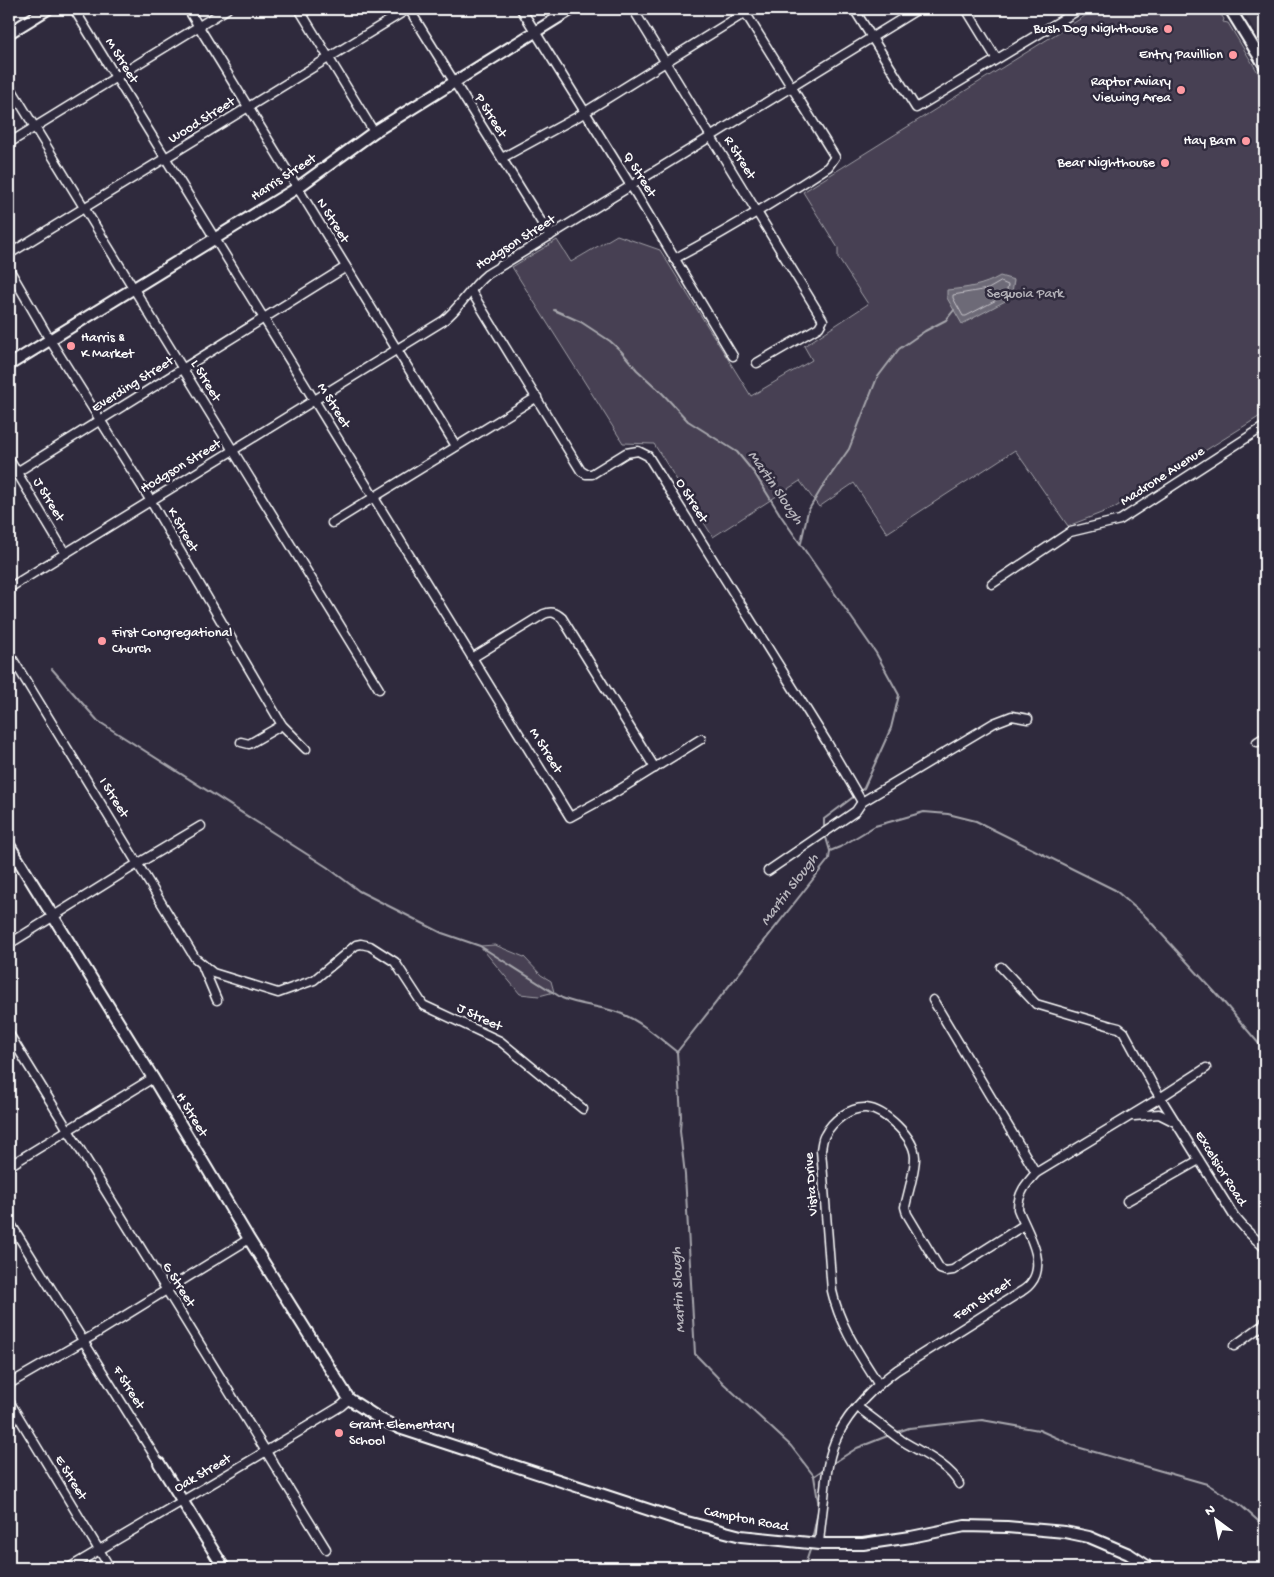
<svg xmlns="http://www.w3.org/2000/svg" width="1274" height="1577" font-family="'Gochi Hand',sans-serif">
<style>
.built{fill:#3c3749}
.green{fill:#464152;stroke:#a2a0a8}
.water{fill:#6d6a77;stroke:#a7a6ad}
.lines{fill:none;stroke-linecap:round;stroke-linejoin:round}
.shore{stroke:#c5c3c9;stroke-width:1}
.stream{stroke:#a7a6ad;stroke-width:2}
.minor-casing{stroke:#fff;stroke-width:11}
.major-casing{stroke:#fff;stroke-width:14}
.minor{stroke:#2f2a3d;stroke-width:8}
.major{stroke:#2f2a3d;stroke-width:10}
.poi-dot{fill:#ff9aa2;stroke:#2f2a3d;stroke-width:2}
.labels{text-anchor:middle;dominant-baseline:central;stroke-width:5;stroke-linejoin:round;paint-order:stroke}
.poi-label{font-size:14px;fill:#fff;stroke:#2f2a3d;text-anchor:end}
.street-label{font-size:14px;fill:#fff;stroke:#2f2a3d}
.park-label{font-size:14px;fill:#b5b3ba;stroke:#2f2a3d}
.water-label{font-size:15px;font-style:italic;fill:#b6b4bb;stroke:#2f2a3d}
</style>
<rect width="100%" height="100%" fill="#2f2a3d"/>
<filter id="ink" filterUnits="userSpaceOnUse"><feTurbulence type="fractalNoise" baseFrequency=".02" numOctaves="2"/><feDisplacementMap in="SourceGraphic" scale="10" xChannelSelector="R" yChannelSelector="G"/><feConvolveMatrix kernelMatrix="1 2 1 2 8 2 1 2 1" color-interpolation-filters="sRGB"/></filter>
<g filter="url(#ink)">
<polygon class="built" points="1242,9 1265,9 1265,45 1260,39"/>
<g class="green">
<polygon points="1096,9 1217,9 1224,19 1223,22 1228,23 1265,84 1265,413 1114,508 1068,526 1015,450 887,533 854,483 819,507 800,481 713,537 654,444 623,443 512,267 557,240 571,262 617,235 660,250 751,396 812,360 804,346 868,304 838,258 838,248 803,192"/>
<polygon points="495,945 524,957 541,975 551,981 554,992 539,996 520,994 480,946"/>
</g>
<path class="water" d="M1000,276l14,4 -3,18 -49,26 -15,-26v-8c20,-2 36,-4 53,-14z"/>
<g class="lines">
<polygon class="shore" points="1001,282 1008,285 1006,295 966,316 963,316 953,298 953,295 988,289"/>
<g class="stream">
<polyline points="554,310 581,322 610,341 621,351 637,370 662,393 688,421 737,452 755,474 781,516 876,653 899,695 891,728 864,788 859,792"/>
<polyline points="801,543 808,511 823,486 849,449 877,378 899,349 925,331 946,320 954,310"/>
<path d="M52,669l46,52 229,146 32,24 83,42 38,13 82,52c19,8 41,8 60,16 20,8 38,25 55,38"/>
<polyline points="824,830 824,819 856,795"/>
<polyline points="830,851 840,847 875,826 924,812 948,814 976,821 1115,890 1146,917 1221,999 1265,1051"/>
<polyline points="895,1433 909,1428 982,1420 1039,1430 1077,1447 1207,1484 1238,1503 1265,1527"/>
<polyline points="832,1464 857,1448 890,1435"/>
<polyline points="814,1476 824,1469"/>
<polyline points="812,1540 819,1507 814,1476 791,1446 723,1383 695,1354 685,1175 680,1131 681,1116 677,1052 829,859 830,851 825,834"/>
<polyline points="804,1568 811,1547"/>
</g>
<defs>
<g id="minor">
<polyline points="74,9 570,817 614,793 701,739"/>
<polyline points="188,9 456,446"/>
<polyline points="299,9 374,132"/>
<polyline points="409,9 550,236"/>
<polyline points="521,9 636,194 733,356"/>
<polyline points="633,9 823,320 819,327 757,363"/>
<polyline points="854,9 916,108 1080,9"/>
<polyline points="966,9 996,58"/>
<polyline points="9,85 379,689"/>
<polyline points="9,143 227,9"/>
<polyline points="502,158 577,117 751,9"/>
<polyline points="9,254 408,9"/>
<path d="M674,259c53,-28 104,-59 154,-92l7,-10 -92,-148"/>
<polyline points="9,269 50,340 146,493 282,725 306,749"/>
<polyline points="471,291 581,471 586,474 592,474 626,453 638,451 648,456 828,744 862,802"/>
<polyline points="9,459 65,553"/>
<polyline points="9,477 346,267"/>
<polyline points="332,523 537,397"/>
<polyline points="992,584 1070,532 1120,520 1265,426"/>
<path d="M9,588l434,-267c17,-13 27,-33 43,-46l432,-266"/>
<polyline points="9,653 195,958 213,973 278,993 314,980 356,945 361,944 370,946 395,962 423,1005 500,1041 583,1109"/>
<path d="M472,658l72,-44c7,-3 11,-2 18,4l93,150"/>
<polyline points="241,742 249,744 282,725"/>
<polyline points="1257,742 1265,737"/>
<polyline points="768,871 856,811 862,802 994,723 1012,716 1028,719"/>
<polyline points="9,944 129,869 201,826"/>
<polyline points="203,967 217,1000"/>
<polyline points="1001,967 1036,1004 1111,1026 1119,1028 1124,1032 1155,1089 1234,1216 1247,1231 1265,1248"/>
<polyline points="933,1000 1036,1173"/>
<polyline points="9,1034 326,1549"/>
<polyline points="1134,1116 1159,1114 1175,1122"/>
<polyline points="9,1166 153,1078"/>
<polyline points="1127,1201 1199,1160"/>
<polyline points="9,1221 159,1463"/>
<polyline points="1234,1346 1263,1325 1265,1321"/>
<polyline points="9,1384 92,1336 249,1239"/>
<path d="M879,1385c-19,-30 -39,-58 -47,-94l-11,-141c1,-5 1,-11 4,-15 7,-14 25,-28 41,-27 19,2 48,29 49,49 0,14 -7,36 -10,50l2,7 33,55 6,2 7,-1 71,-45"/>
<polyline points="9,1401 110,1568"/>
<path d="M857,1407c15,10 29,22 44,33 17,11 49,25 58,44"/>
<path d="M819,1544c1,-15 3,-30 5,-46 2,-21 4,-44 14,-63 12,-25 37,-49 59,-65l125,-79c3,-2 7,-5 9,-8 17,-21 -5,-53 -13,-74 0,-16 8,-25 18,-36l119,-72 51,-33"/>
<path d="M69,1568c91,-54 182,-107 272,-162l8,-7"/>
</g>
<g id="major">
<polyline points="1230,9 1265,66"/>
<polyline points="9,33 48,9"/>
<polyline points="9,365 297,188 374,132 572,9"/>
<polyline points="9,845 153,1078 249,1239 349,1399 380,1419 399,1428 683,1521 741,1536 819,1544 863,1544 911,1537 965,1526 1007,1527 1065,1532 1089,1537 1129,1554 1150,1568"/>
<polyline points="159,1463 224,1568"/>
</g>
</defs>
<use href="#minor" class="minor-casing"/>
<use href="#major" class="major-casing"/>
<use href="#minor" class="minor"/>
<use href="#major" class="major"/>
</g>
</g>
<g class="poi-dot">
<circle cx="1168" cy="29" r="5"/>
<circle cx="1233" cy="55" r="5"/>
<circle cx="1181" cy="90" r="5"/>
<circle cx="1246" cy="141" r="5"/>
<circle cx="1165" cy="163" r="5"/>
<circle cx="71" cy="346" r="5"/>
<circle cx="102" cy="641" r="5"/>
<circle cx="339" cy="1433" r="5"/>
</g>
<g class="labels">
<g class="poi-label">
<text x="1158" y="29">Bush Dog Nighthouse</text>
<text x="1223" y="55">Entry Pavillion</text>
<text x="1171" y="82">Raptor Aviary<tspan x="1171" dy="16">Viewing Area</tspan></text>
<text x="1236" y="141">Hay Barn</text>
<text x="1155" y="163">Bear Nighthouse</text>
<text x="81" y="338" text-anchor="start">Harris &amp;<tspan x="81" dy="16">K Market</tspan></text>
<text x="112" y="633" text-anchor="start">First Congregational<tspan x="112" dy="16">Church</tspan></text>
<text x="349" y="1425" text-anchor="start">Grant Elementary<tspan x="349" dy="16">School</tspan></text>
</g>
<g class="street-label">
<text transform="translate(121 61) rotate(58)">M Street</text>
<text transform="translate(490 116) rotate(58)">P Street</text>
<text transform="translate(202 121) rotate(-32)">Wood Street</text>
<text transform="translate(739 158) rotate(58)">R Street</text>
<text transform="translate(639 175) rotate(58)">Q Street</text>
<text transform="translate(284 178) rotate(-33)">Harris Street</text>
<text transform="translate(332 221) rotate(58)">N Street</text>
<text transform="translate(516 243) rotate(-32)">Hodgson Street</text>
<text transform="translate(205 381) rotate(59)">L Street</text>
<text transform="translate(133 385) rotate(-32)">Everding Street</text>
<text transform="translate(333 406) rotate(58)">M Street</text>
<text transform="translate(181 467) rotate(-31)">Hodgson Street</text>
<text transform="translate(1163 477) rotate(-33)">Madrone Avenue</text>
<text transform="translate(48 500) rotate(59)">J Street</text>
<text transform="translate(691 501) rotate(58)">O Street</text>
<text transform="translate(182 530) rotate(60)">K Street</text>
<text transform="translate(545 751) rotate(58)">M Street</text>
<text transform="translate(113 798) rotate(58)">I Street</text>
<text transform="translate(479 1018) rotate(25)">J Street</text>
<text transform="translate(191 1115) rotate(59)">H Street</text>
<text transform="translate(1220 1169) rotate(58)">Excelsior Road</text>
<text transform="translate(812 1184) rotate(-94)">Vista Drive</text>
<text transform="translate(178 1285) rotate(58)">G Street</text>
<text transform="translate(983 1300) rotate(-33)">Fern Street</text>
<text transform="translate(128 1388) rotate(58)">F Street</text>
<text transform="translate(203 1474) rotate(-30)">Oak Street</text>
<text transform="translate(70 1478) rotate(59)">E Street</text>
<text transform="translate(746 1520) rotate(11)">Campton Road</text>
</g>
<g class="park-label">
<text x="1025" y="294">Sequoia Park</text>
</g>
<g class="water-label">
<text transform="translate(775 488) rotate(55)">Martin Slough</text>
<text transform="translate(790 890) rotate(-53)">Martin Slough</text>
<text transform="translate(679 1290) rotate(-93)">Martin Slough</text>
</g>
</g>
<rect width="1274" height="1577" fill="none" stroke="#2f2a3d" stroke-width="30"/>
<rect x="15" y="15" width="1244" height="1547" fill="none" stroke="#fff" stroke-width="2" filter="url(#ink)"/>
<g transform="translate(1216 1520) rotate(328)" stroke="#2f2a3d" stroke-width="4" paint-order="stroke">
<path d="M0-4L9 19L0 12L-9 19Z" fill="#ffffff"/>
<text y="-8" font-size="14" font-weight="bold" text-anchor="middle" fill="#ffffff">N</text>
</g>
</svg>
